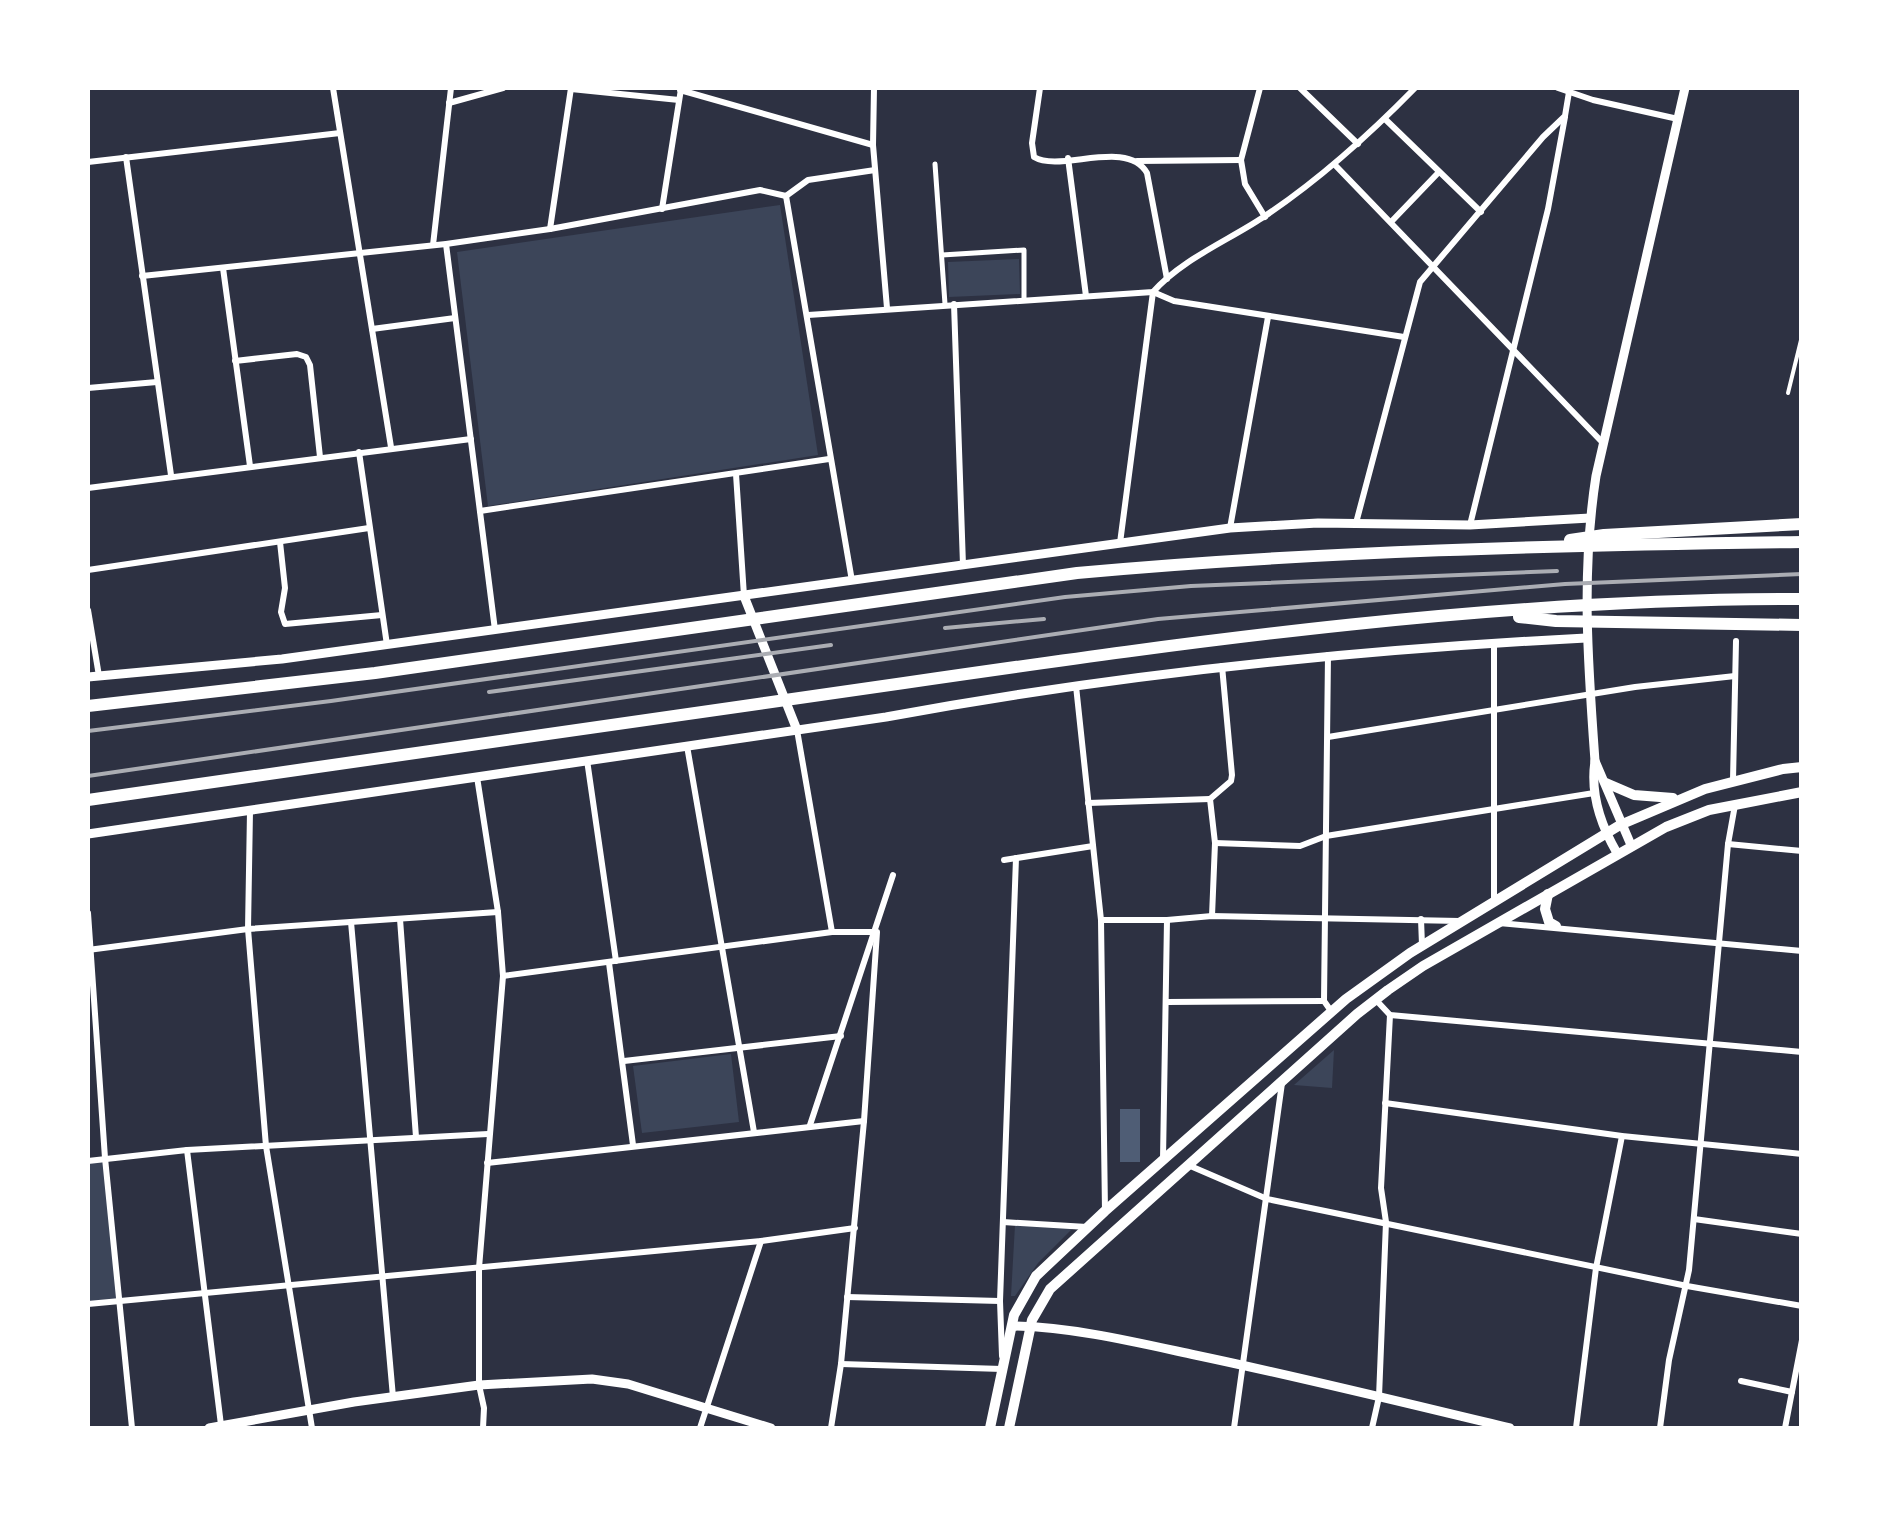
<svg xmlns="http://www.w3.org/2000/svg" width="1889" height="1516" font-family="'DejaVu Sans',sans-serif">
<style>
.green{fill:#3c4559}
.water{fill:#4f5d75}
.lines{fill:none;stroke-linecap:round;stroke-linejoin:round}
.service{stroke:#fff;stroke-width:4}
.pedestrian{stroke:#fff;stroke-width:5}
.minor{stroke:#fff;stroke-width:6}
.tertiary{stroke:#fff;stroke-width:9}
.secondary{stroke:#fff;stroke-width:10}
.motorway{stroke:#fff;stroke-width:12}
.rail{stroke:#abadb3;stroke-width:4}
</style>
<rect width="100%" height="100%" fill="#2d3142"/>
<g class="green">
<polygon points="780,205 818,455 488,506 457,252"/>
<polygon points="1019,259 1020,294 949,297 948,262"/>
<polygon points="1334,1050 1332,1088 1294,1085"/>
<polygon points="731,1054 739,1122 642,1133 633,1066"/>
<polygon points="105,1158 118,1302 88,1304 88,1161"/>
<polygon points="1015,1225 1073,1228 1038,1263 1015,1296 1011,1296"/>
</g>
<rect class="water" x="1120" y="1109" width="20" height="53"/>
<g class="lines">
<polyline class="service" points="1788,393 1802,336"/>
<g class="pedestrian">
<polyline points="935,164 945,304"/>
<polyline points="942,255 1024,250 1024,300"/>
</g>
<g class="minor">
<polyline points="333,88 391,447"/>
<polyline points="874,88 873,145 887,308"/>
<path d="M1040,88l-8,55 2,14c26,16 93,-19 113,16l20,106"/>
<polyline points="1260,88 1241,160 1245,184 1265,217"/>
<polyline points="1300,88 1358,144"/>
<polyline points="1558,88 1593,100 1678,119"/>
<polyline points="571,89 679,100"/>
<polyline points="680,90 873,145"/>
<polyline points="449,103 503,88"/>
<polyline points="1385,119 1481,212"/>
<polyline points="126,157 171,475"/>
<polyline points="1068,158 1086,296"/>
<polyline points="1137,161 1241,160"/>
<polyline points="88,162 340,133"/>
<polyline points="1335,165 1603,443"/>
<polyline points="786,196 852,581"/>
<polyline points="786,196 808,180 875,170"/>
<polyline points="662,209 681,89"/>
<polyline points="1391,222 1438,173"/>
<polyline points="550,229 571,88"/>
<polyline points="446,244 495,630"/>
<polyline points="433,245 451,88"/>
<polyline points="223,268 250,466"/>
<polyline points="142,276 446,244 550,229 760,190 786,196"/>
<polyline points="1153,292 1174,301 1404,337"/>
<polyline points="954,304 963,565"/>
<path d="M808,315l345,-23c28,-32 74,-51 109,-74 56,-37 106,-82 153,-130"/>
<polyline points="372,329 455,318"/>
<polyline points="235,361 297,354 306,357 310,365 320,457"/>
<polyline points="88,388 157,382"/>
<polyline points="359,452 387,645"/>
<polyline points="736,474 744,596"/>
<polyline points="88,488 471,439"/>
<polyline points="480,511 829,459"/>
<polyline points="1356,523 1420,282 1543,137 1565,116 1569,92"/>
<polyline points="1470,525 1548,209 1565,117"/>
<polyline points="1230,528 1268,317"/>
<polyline points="280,542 285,588 281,612 285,624 382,615"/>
<polyline points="1120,543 1153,292"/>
<polyline points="88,570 369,528"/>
<polyline points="88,610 99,676"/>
<polyline points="1328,655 1324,1001 1331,1011"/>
<polyline points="1076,686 1101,920 1105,1211"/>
<polyline points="797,730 832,932"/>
<polyline points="1328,737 1635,687 1735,676"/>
<polyline points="687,746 754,1132"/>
<polyline points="587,760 616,961"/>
<polyline points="477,777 498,912 503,976 479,1268 479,1385 484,1408 483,1428"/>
<polyline points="1733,780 1736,641"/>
<polyline points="1210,799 1231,781 1232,775 1222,666"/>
<polyline points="1210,799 1215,843 1212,916"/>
<polyline points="1088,803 1210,799"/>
<polyline points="250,811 248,929 266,1146 312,1428"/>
<polyline points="1215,843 1300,846 1326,836 1594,793"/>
<polyline points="1728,844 1802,851"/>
<polyline points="1004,860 1093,846"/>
<polyline points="1494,900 1494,642"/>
<polyline points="88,913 105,1158 132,1428"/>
<polyline points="400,919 416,1137"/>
<polyline points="1421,919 1422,945"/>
<polyline points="1101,920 1167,920 1212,916 1460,921"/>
<polyline points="351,922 393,1397"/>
<polyline points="1499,923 1802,951"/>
<polyline points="88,950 248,929 498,912"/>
<polyline points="609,963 633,1145"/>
<polyline points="503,976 832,932 877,932 864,1121 841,1364 831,1428"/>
<polyline points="1376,1000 1390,1015 1802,1052"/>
<polyline points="1167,1002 1324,1001"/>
<polyline points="624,1061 841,1036"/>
<polyline points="1385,1103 1622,1136 1802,1154"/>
<polyline points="810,1125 893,875"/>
<polyline points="187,1150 221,1425"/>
<polyline points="1163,1159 1167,920"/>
<polyline points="88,1161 187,1150 488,1134"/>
<polyline points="487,1163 864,1121"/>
<polyline points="1188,1165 1267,1199 1687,1286 1802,1306"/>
<polyline points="1694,1219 1802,1234"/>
<polyline points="1003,1222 1087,1227"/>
<polyline points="847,1297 1000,1301"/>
<polyline points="88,1304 761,1241 855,1228"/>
<polyline points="1002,1356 1000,1301 1016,858"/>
<polyline points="841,1364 1002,1369"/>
<polyline points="1741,1381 1792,1392"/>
<polyline points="700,1428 761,1241"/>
<polyline points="1234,1428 1282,1083"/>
<polyline points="1372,1428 1379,1397 1386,1222 1381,1188 1390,1015"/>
<polyline points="1576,1428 1596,1268 1622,1136"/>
<polyline points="1660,1428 1669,1360 1689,1270 1728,844 1735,805"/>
<polyline points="1785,1428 1802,1340"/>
</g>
<g class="tertiary">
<polyline points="744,596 797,730"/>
<polyline points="88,677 282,659 1230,528 1318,523 1470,525 1590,518"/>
<polyline points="1595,761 1631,845"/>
<path d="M88,834l798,-117c232,-43 465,-67 700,-79"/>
<path d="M1617,853c-17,-29 -27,-59 -22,-92 -7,-96 -14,-189 1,-285l89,-388"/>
<path d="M1012,1326c61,1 123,16 183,29 105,22 210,48 315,73"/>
<polyline points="209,1428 354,1402 479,1385 592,1379 628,1384 771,1428"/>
</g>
<g class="secondary">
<polyline points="1606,783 1634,795 1673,798"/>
<polyline points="1548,894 1545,909 1549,922 1556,926"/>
<polyline points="990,1428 1014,1315 1036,1276 1105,1211 1346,999 1410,953 1620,825 1705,789 1783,769 1802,767"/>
<polyline points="1009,1428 1032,1320 1050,1289 1357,1014 1388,990 1423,966 1666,827 1709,810 1802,792"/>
</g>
<g class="motorway">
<polyline points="1570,540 1604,535 1802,524"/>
<polyline points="1519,617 1556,621 1802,625"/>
<path d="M88,706l287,-33 702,-100c240,-22 483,-28 725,-31"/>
<path d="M88,800c272,-39 544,-78 816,-117 297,-43 596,-85 898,-84"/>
</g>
<g class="rail">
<polyline points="945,628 1044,619"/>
<polyline points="489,692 831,645"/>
<polyline points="88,731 331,701 1065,597 1191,586 1557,571"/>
<polyline points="88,776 1158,619 1565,584 1802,574"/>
</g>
</g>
<rect width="1889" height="1516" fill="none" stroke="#ffffff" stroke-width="180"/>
</svg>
